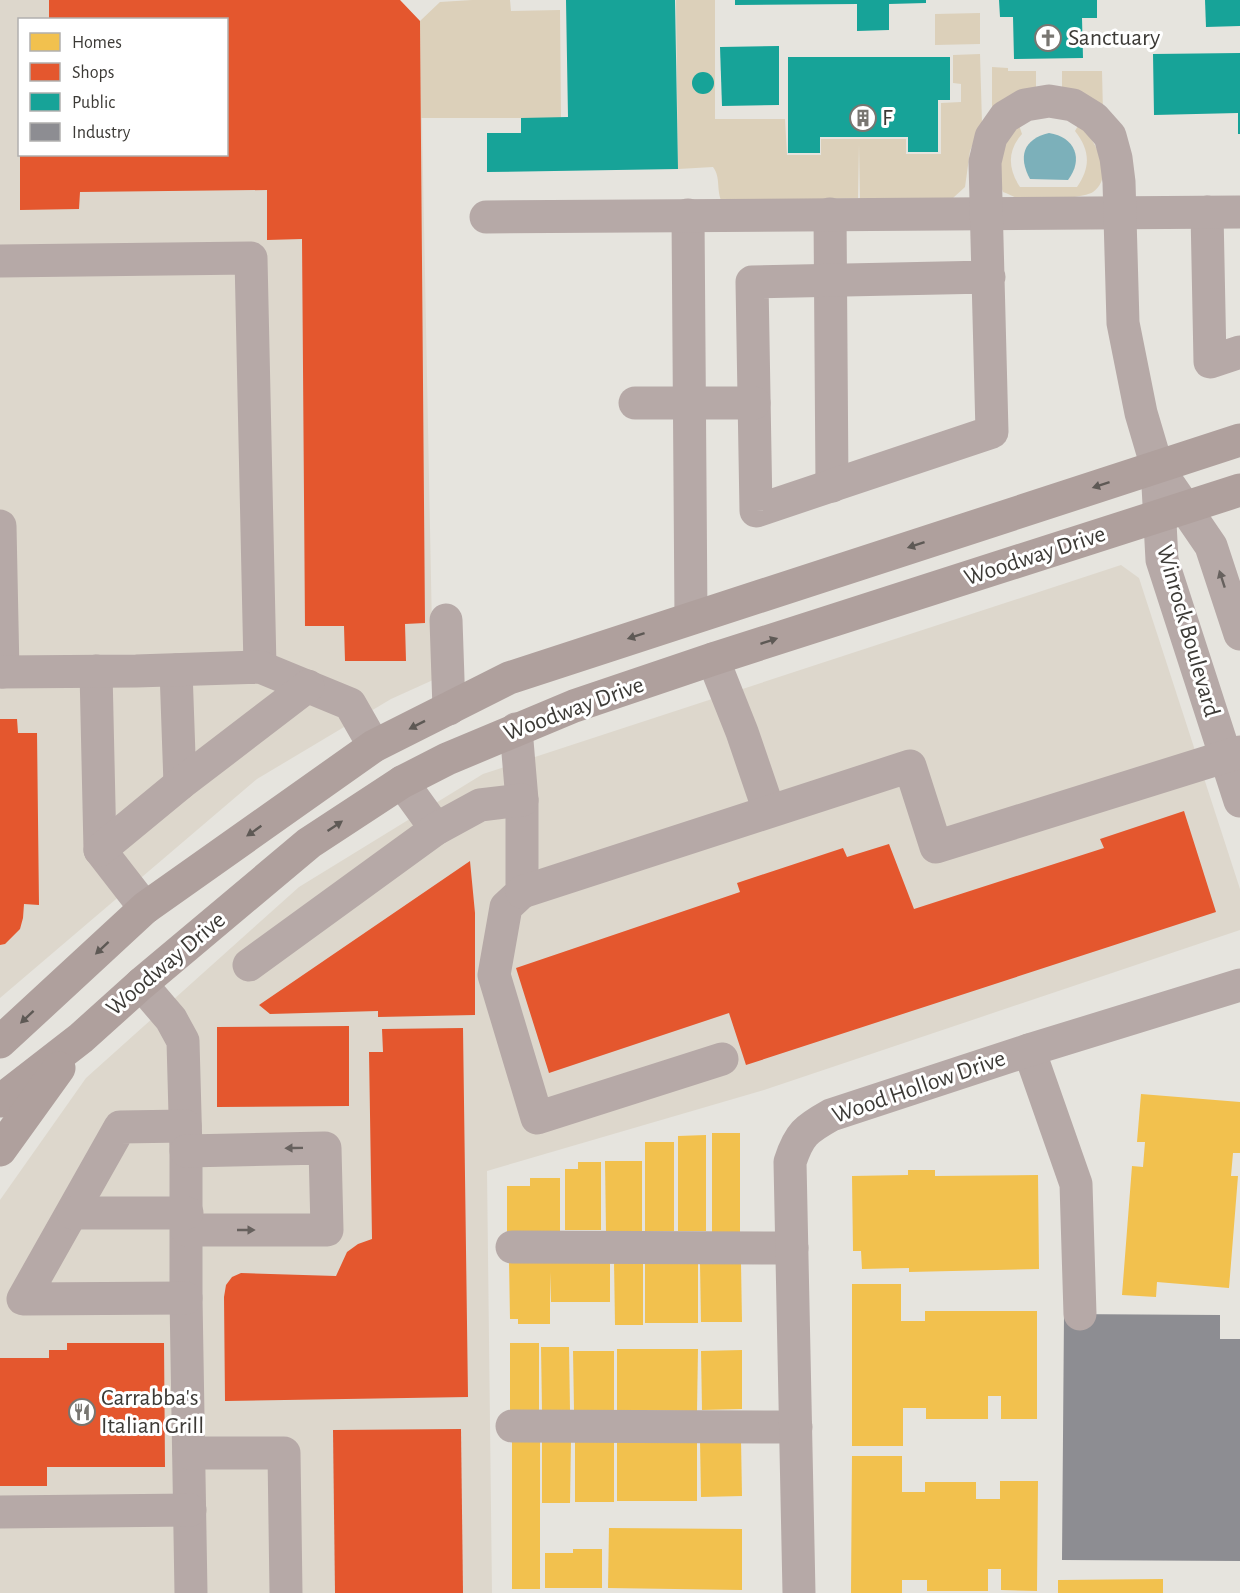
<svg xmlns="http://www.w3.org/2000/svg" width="1240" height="1593" font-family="'Alegreya Sans',sans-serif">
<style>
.built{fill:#ddd7cc;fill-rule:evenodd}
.green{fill:#dcd0ba}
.water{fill:#7cb0ba}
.homes{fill:#f2c14e}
.shops{fill:#e4572e}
.public{fill:#17a398}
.industry{fill:#8d8d92}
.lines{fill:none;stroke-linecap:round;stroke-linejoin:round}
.minor{stroke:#b6a9a7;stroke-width:33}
.major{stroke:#afa09d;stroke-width:33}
.oneway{fill:#5e5955}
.oneway2{fill:#67615e}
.labels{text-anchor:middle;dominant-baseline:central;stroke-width:6;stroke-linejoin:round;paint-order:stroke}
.poi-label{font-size:24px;fill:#3c3a36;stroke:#fff;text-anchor:start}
.street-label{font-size:24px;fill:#3c3a36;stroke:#fff}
</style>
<rect width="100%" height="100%" fill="#e6e4de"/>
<g class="built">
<path d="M0,0h400l20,21 13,659 -42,19 -134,80 -257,219zM20,20h206v134h-206z"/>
<polygon points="1121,565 1139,578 1240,889 1240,930 764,1090 487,1171 492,1593 0,1593 0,1200 86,1078 299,887 483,774"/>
</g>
<g class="green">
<polygon points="472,0 510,0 511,11 560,10 561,118 421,118 420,21 440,2"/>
<path d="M676,0h39v119h70l2,36h34v-16h85v15h35v-51l20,-1v-18l-8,-1v-28l27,-1 2,69 -12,28 -5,36 -12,11 -93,1 -1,-54 -1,53 -136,4c-6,-11 -1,-25 -9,-35l-35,2z"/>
<polygon points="980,13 980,44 935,45 935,14"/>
<polygon points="992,67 1008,68 1008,71 1036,71 1036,90 992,114"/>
<polygon points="1062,71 1102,71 1103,113 1062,90"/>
<path d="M1079,124c15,14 37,52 14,68 -8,6 -58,9 -69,8 -7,-1 -15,-6 -21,-8 -11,-29 -2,-45 16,-67l3,9c-15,17 -14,35 -2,53h57c14,-20 13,-37 -2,-56z"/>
</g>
<path class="water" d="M1049,133c26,4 35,26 19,47l-38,-1c-12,-22 -7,-40 19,-46z"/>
<g class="homes">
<polygon points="1141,1094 1240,1102 1240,1153 1233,1153 1231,1176 1238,1176 1229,1288 1157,1282 1156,1297 1122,1295 1132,1166 1143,1167 1145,1142 1137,1142"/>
<rect x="712" y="1133" width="28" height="99"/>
<polygon points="706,1135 706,1231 678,1231 678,1136"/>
<rect x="645" y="1142" width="29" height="89"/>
<polygon points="605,1161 642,1161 642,1232 606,1232"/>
<polygon points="578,1162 601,1162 601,1230 565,1230 565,1169 578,1169"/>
<polygon points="908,1170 935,1170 935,1176 1038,1175 1039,1269 909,1272 909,1268 862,1269 861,1251 853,1251 852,1176 908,1175"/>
<polygon points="530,1178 560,1178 560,1232 507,1232 507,1186 530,1186"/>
<polygon points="509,1260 610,1261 610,1302 551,1302 550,1272 550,1324 518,1324 518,1319 510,1319"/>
<polygon points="614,1261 643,1261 643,1325 615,1325"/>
<rect x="645" y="1263" width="53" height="60"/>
<polygon points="700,1263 741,1263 742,1322 701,1322"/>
<polygon points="852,1284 901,1284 901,1321 925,1321 925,1311 1037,1311 1037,1419 1001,1419 1001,1396 988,1396 988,1419 926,1419 926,1408 903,1408 903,1446 852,1446"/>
<rect x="510" y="1343" width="29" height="67"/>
<polygon points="541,1347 569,1347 570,1410 542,1410"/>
<polygon points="617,1349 698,1349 697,1411 617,1410"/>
<polygon points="742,1350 742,1409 702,1410 701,1351"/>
<polygon points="573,1351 614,1351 614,1410 574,1410"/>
<rect x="512" y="1440" width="28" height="149"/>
<polygon points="542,1440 571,1440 570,1503 542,1503"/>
<rect x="617" y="1440" width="80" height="61"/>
<polygon points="700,1440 741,1440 742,1496 701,1497"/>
<rect x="575" y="1441" width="39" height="61"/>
<polygon points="852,1456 902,1456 902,1492 925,1492 925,1482 976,1482 976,1499 1000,1499 1000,1481 1038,1481 1037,1591 1001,1590 1001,1569 988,1569 988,1591 927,1591 927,1580 902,1580 902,1593 851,1593"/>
<polygon points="609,1528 742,1529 742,1590 608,1588"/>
<polygon points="573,1549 602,1549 602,1588 545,1588 545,1553 573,1553"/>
<polygon points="1163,1579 1163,1593 1058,1593 1058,1580"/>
</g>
<g class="shops">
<polygon points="49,0 400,0 420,21 425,623 405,624 406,661 345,661 344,626 305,626 302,239 267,240 267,190 80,192 79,209 20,210 20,154 226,154 226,20 49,20"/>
<polygon points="0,719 17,719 18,733 37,733 39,905 24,904 23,918 20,929 5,944 0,945"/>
<polygon points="1184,811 1216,912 746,1065 729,1013 549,1073 516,968 740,892 737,883 843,848 847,857 889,844 914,909 1104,848 1100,839"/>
<polygon points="470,861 475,913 475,1015 378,1017 378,1011 270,1014 259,1005"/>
<polygon points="349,1026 349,1106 217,1107 217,1027"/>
<polygon points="463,1028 468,1397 225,1401 224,1297 226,1285 232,1277 241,1273 336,1276 347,1252 358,1244 372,1239 369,1052 383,1052 382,1029"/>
<polygon points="67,1343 164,1343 165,1467 47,1467 47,1486 0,1486 0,1358 49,1358 49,1350 67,1350"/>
<polygon points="461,1429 463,1593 335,1593 333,1430"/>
</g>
<g class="public">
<polygon points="566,0 675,0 678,169 487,172 487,133 521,133 521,118 568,117"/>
<polygon points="735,0 926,0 926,3 889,4 889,30 857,31 857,4 735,5"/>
<polygon points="999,0 1097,0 1097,18 1082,18 1083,58 1014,59 1013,17 1000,17"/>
<polygon points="1205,0 1240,0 1240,26 1206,27"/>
<polygon points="779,46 779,105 722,106 720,47"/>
<polygon points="1240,53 1240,134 1238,134 1238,113 1154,115 1153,54"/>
<polygon points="788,57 950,57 950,100 938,100 938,152 908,152 908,137 820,137 820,153 788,153"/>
<circle cx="703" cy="83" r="11"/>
</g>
<polygon class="industry" points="1064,1314 1220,1315 1220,1339 1240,1339 1240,1561 1062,1560"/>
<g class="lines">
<g class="minor">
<polyline points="1207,212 1210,362 1240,352"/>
<polyline points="830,214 832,486"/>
<polyline points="688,215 691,618"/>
<polyline points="486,217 1240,212"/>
<polyline points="0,261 251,258 260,667"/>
<polyline points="989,277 752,282 756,511 992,432 985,162 991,137 1005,117 1025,105 1049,101 1073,105 1094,118 1110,136 1116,158 1119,182 1123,323 1141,413 1157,467 1162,560 1240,801"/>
<polyline points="635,403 754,403"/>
<polyline points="1170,486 1211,546 1240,634"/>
<polyline points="0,526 3,672"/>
<polyline points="446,620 449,709"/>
<polyline points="713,659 742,732 769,811"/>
<polyline points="176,670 180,784"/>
<polyline points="96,671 100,850 145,908"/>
<polyline points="0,672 136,671 260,667 350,704 374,746"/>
<polyline points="516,729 522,800 522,892 506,907 494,975 537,1118 722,1059"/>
<polyline points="402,782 436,829"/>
<polyline points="100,850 180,784 308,686"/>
<polyline points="522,892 910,766 936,847 1240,752"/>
<polyline points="249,965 436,829 480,805 522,800"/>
<polyline points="141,984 171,1019 183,1041 186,1151 186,1298 191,1593"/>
<polyline points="1029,1050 1076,1184 1080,1314"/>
<polyline points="185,1126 120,1127 23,1299 186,1298"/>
<polyline points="186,1151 325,1148 327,1230 187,1230"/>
<polyline points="73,1213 187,1213"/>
<polyline points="512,1247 792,1248"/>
<polyline points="512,1426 796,1427"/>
<polyline points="189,1453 284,1453 286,1593"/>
<polyline points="0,1512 190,1510"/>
<path d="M799,1593l-9,-431c9,-28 16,-33 41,-47l198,-65 211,-65"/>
</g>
<g class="major">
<polyline points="0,1042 145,908 374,746 509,678 1240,440"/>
<polyline points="0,1101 81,1038 141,984 309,843 402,782 447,759 574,706 713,659 1240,490"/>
<polyline points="0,1150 59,1068"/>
</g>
</g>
<defs><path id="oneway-solid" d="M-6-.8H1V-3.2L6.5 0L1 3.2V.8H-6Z" transform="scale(1.5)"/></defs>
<g class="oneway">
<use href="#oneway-solid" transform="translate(1101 485) rotate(162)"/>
<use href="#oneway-solid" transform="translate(916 545) rotate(162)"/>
<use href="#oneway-solid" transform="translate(636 636) rotate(162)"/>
<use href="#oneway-solid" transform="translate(769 641) rotate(-18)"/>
<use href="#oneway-solid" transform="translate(417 725) rotate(153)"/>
<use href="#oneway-solid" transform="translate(335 826) rotate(-34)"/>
<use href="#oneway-solid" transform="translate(254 831) rotate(145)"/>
<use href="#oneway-solid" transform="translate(102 948) rotate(137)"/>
<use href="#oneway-solid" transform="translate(27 1017) rotate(137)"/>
</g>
<g class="oneway2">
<use href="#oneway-solid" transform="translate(1222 579) rotate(-108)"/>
<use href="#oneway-solid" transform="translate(294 1148) rotate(179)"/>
<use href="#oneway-solid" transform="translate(246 1230)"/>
</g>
<defs>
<symbol id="church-ring" viewBox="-11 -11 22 22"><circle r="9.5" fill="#fff" stroke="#787671" stroke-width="1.5"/><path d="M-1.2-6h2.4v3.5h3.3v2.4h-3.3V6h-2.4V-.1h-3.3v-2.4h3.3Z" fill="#787671"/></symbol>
<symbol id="building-ring" viewBox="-11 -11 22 22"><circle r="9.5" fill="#fff" stroke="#787671" stroke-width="1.5"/><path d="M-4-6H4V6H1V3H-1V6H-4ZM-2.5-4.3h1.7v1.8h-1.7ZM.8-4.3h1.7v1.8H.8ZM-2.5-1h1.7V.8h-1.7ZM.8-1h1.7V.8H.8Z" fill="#787671"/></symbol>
<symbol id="restaurant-ring" viewBox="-11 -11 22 22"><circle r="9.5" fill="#fff" stroke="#787671" stroke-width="1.5"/><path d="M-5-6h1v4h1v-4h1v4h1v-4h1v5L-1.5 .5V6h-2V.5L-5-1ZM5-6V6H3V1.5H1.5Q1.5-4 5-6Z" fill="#787671"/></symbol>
</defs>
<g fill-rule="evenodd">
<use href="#church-ring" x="1033" y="23" width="30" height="30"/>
<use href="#building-ring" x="848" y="103" width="30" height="30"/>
<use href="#restaurant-ring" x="67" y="1397" width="30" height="30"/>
</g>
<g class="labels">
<g class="poi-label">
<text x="1068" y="38">Sanctuary</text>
<text x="882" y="118">F</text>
<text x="101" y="1398">Carrabba's<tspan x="101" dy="28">Italian Grill</tspan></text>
</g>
<g class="street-label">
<text transform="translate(1035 556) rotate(-18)">Woodway Drive</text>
<text transform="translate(1188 631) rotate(74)">Winrock Boulevard</text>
<text transform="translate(574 709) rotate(-20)">Woodway Drive</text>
<text transform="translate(166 964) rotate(-40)">Woodway Drive</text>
<text transform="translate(919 1087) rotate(-19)">Wood Hollow Drive</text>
</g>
</g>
<rect x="18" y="18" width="210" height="138" fill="#ffffff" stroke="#b1b0af" stroke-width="1.5"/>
<rect x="30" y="33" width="30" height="18" fill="#f2c14e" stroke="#b1b0af" stroke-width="1.5"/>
<text x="72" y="48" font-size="18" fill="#3c3a36">Homes</text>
<rect x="30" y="63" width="30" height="18" fill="#e4572e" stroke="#b1b0af" stroke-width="1.5"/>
<text x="72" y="78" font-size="18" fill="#3c3a36">Shops</text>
<rect x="30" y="93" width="30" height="18" fill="#17a398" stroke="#b1b0af" stroke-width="1.5"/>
<text x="72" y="108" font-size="18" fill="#3c3a36">Public</text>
<rect x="30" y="123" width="30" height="18" fill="#8d8d92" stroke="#b1b0af" stroke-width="1.5"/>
<text x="72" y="138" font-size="18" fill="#3c3a36">Industry</text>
</svg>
